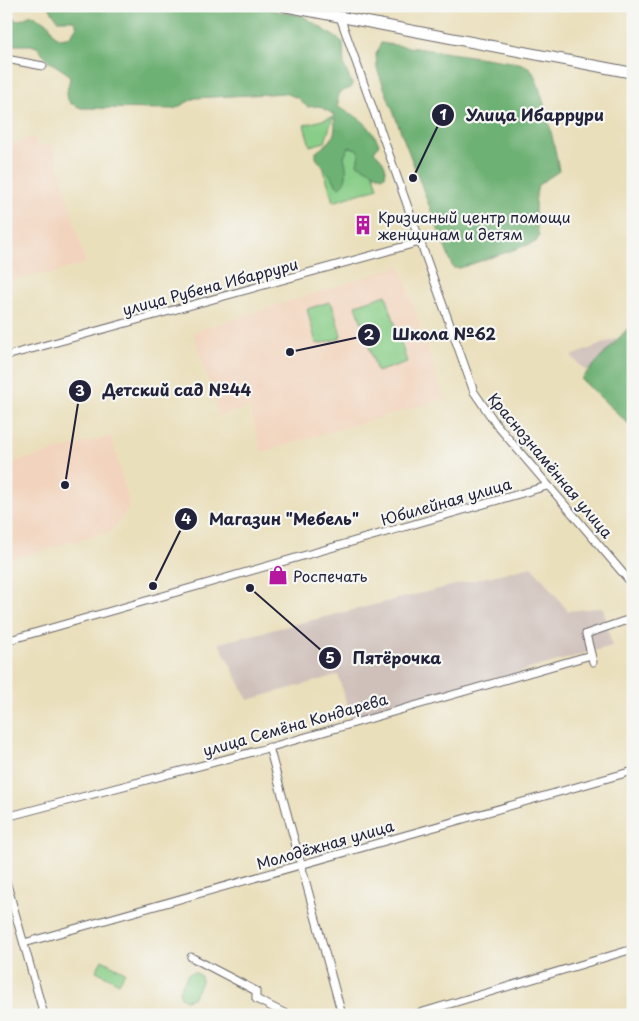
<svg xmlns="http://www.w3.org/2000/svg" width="639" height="1021" font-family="'Playpen Sans',sans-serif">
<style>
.built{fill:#f2d4be}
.industrial{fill:#cfc0ba}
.green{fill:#89ce88;stroke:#567862}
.forest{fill:#6eb174;stroke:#486a58}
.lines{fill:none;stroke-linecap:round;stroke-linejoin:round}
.street-casing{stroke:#686468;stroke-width:9}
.secondary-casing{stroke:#686468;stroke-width:12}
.street{stroke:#fff;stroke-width:7}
.secondary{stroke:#fff;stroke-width:10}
.labels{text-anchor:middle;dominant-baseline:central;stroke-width:4.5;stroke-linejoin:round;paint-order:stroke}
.poi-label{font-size:15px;fill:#22223b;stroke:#f6f6f2;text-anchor:start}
.street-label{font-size:15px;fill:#22223b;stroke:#f6f6f2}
.leader{fill:none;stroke:#22223b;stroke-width:2}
.callout-dot{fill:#22223b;stroke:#f6f6f2;stroke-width:2}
.mark-label{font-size:15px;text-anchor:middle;font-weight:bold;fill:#fff}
.callout-label{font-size:16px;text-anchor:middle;font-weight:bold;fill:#22223b;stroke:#f6f6f2;stroke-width:4.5;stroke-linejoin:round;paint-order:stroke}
</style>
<rect width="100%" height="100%" fill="#f6f6f2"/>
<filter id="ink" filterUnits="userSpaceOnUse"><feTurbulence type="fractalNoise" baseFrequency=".02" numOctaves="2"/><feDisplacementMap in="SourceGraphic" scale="10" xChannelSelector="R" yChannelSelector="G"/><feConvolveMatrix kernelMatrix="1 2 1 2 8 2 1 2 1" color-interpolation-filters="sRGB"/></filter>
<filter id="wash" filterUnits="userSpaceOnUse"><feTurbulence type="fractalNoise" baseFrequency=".0096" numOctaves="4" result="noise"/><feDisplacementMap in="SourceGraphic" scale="20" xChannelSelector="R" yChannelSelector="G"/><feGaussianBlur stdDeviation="1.12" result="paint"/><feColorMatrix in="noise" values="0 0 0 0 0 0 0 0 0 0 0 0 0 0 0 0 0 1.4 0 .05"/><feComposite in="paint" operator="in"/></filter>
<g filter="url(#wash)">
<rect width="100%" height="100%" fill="#eadfbb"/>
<g class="built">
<polygon points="34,137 37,147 52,144 86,263 47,275 42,273 6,282 6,145"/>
<polygon points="400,266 444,399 261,452 250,407 219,416 193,332"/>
<polygon points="111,436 130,506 112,531 6,560 6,464"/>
</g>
<g class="industrial">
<polygon points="633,332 633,418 571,356"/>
<polygon points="532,566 568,611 603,607 612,646 351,719 338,675 248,700 219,643"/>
</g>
<g class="green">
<polygon points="333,117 325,142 310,146 304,125"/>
<polygon points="364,139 378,188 333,202 319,152"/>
<polygon points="386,295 407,362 377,372 356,305"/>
<polygon points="329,302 332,304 341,335 339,339 319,344 316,343 307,309"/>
<polygon points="102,960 125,972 119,983 96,971"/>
<polygon points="194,972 200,975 202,980 193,998 186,1000 181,997 179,991 188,974"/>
</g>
<g class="forest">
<path d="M48,6l24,2 180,-2 51,10 40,26 1,24 8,18 -1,4 -13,5v14c21,11 30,14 41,37l-5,8c7,6 14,13 11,24l-3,1 -25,-13 2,-10 -2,-5 -8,-2 -5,10c3,10 5,24 -5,30l-3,-2 -2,-5 -18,-22v-6c15,-10 23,-18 17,-38l-14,-8 -12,1 -9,-9 -13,-5 -90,5 -21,11 -93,-1 -11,-5 -4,-7 4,-18 -3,-5 -20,-13 -8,-12 -8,-3h-25v-34l11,10 15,-6 16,8 7,13 6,3 9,-2 7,-11 -4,-6h-15z"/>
<path d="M381,43l138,20c3,1 8,3 11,5 10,10 27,87 29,103l-21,14c-4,18 -4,33 1,51l-3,6 -76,26h-7l-76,-199 -1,-15z"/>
<polygon points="632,324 633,324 633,428 581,379"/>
</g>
</g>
<g filter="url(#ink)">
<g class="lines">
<defs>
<g id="street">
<polyline points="340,17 474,392 496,424 633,585"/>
<polyline points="6,59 43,66"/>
<polyline points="6,356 420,242"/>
<polyline points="6,641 547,486"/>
<polyline points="593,662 586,634 633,618"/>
<polyline points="269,747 342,1015"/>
<polyline points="6,817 264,749 591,655"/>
<polyline points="6,881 44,1015"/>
<polyline points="24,943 633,771"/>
<polyline points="191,957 256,991 256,999 288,1015"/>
<polyline points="301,1015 305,1013 306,1015"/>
<polyline points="413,1015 633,949"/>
</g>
<polyline id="secondary" points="284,6 633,73"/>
</defs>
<use href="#street" class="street-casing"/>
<use href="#secondary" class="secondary-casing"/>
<use href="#street" class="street"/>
<use href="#secondary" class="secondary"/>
</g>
</g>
<defs>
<symbol id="building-bare" viewBox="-9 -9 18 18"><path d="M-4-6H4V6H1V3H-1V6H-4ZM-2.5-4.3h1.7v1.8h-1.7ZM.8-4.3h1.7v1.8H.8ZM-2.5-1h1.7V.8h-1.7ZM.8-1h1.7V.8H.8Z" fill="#b5179e" stroke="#f6f6f2" stroke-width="2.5" paint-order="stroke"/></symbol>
<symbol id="shop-bare" viewBox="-9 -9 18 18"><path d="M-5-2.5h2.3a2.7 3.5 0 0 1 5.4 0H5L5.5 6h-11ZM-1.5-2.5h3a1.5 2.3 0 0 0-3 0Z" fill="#b5179e" stroke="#f6f6f2" stroke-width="2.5" paint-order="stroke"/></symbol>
</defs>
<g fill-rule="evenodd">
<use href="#building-bare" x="349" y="211" width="28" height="28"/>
<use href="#shop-bare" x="264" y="561" width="28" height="28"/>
</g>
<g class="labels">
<g class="poi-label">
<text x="378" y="216">Кризисный центр помощи<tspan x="378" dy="17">женщинам и детям</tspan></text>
<text x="293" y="575">Роспечать</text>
</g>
<g class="street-label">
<text transform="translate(210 286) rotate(-15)">улица Рубена Ибаррури</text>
<text transform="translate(551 465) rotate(50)">Краснознамённая улица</text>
<text transform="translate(446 501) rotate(-16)">Юбилейная улица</text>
<text transform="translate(295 724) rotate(-16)">улица Семёна Кондарева</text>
<text transform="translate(325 844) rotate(-16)">Молодёжная улица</text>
</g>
</g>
<path class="leader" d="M413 178L443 115M290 352L369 335M65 485L80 391M153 586L186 519M250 588L330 658"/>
<g class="callout-dot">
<circle cx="413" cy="178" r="5"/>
<circle cx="290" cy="352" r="5"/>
<circle cx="65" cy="485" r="5"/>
<circle cx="153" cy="586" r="5"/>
<circle cx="250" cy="588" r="5"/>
<circle cx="443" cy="115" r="12"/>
<circle cx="369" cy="335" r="12"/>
<circle cx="80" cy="391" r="12"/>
<circle cx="186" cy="519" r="12"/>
<circle cx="330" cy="658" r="12"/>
</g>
<g class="mark-label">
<text x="443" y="120">1</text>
<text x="369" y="340">2</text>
<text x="80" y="396">3</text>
<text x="186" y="524">4</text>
<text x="330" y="663">5</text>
</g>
<g class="callout-label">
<text x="535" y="121">Улица Ибаррури</text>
<text x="444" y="340">Школа №62</text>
<text x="177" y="396">Детский сад №44</text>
<text x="284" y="525">Магазин "Мебель"</text>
<text x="397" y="664">Пятёрочка</text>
</g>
<rect width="639" height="1021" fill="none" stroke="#f6f6f2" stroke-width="25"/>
</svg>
